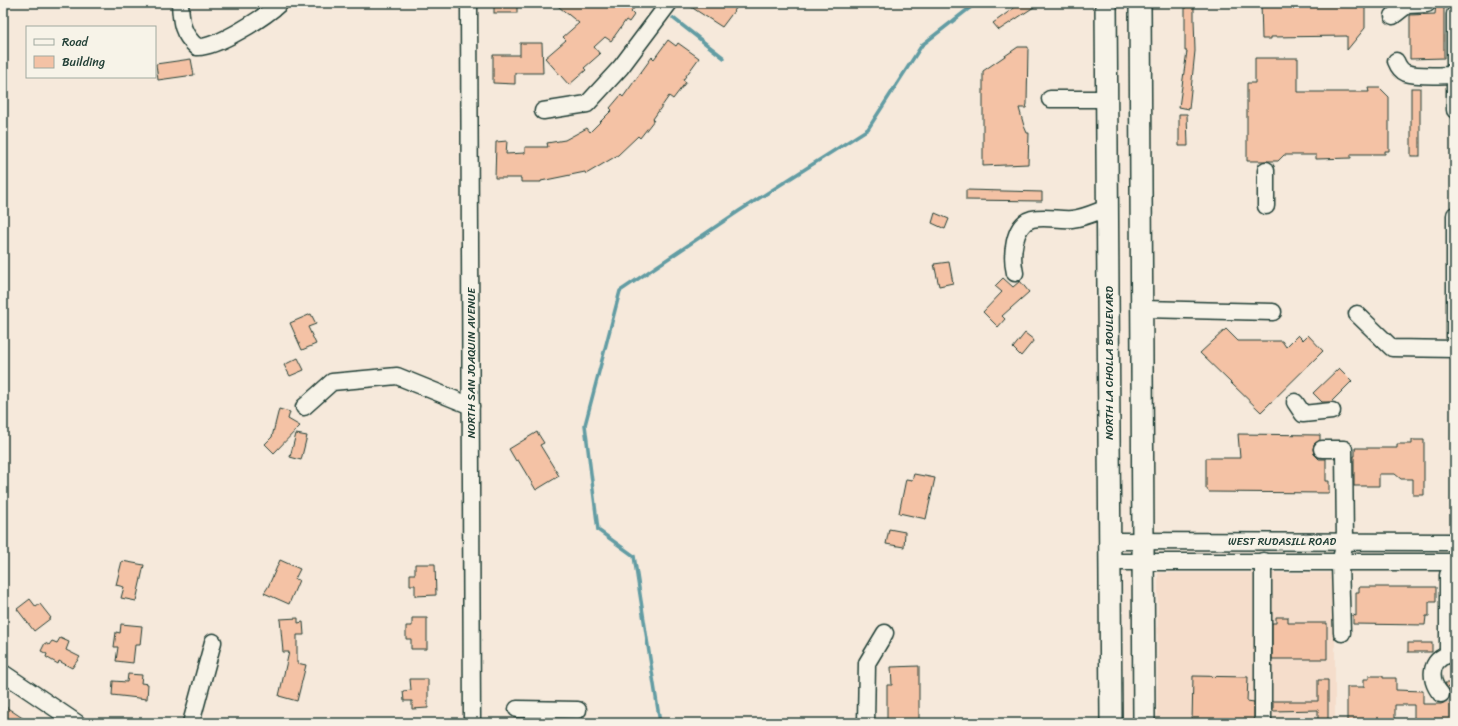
<svg xmlns="http://www.w3.org/2000/svg" width="1458" height="726" font-family="Sriracha,sans-serif">
<style>
.built{fill:#f5ddcb}
.lines{fill:none;stroke-linecap:round;stroke-linejoin:round}
.stream{stroke:#629ca3;stroke-width:3.5}
.building{fill:#f4c2a5;stroke:#1f3d34}
.minor-tunnel{stroke:#cbc7ba;stroke-width:16;stroke-dasharray:16 8;stroke-linecap:butt}
.minor-casing{stroke:#1f3d34;stroke-width:19}
.major-casing{stroke:#1f3d34;stroke-width:24}
.minor{stroke:#f7f3e8;stroke-width:16}
.major{stroke:#f7f3e8;stroke-width:21}
.labels{text-anchor:middle;dominant-baseline:central;stroke-width:4;stroke-linejoin:round;paint-order:stroke}
.street-label{font-size:11px;fill:#1f3d34;stroke:#f7f3e8}
</style>
<rect width="100%" height="100%" fill="#f6e9db"/>
<filter id="ink" filterUnits="userSpaceOnUse"><feTurbulence type="fractalNoise" baseFrequency=".025" numOctaves="2"/><feDisplacementMap in="SourceGraphic" scale="8" xChannelSelector="R" yChannelSelector="G"/><feConvolveMatrix kernelMatrix="1 2 1 2 8 2 1 2 1" color-interpolation-filters="sRGB"/></filter>
<g filter="url(#ink)">
<polygon class="built" points="1158,573 1335,573 1335,723 1157,723"/>
<g class="lines">
<g class="stream">
<polyline points="673,18 724,58"/>
<polyline points="660,723 634,556 598,530 585,425 620,291 739,211 868,129 922,45 976,3"/>
</g>
</g>
<g class="building">
<rect x="494" y="3" width="23" height="10"/>
<polygon points="554,3 638,3 631,12 634,15 629,22 626,20 611,41 605,37 594,47 600,54 584,68 586,70 569,85 545,58 566,40 563,37 579,23"/>
<polygon points="685,3 740,3 722,27"/>
<polygon points="1021,3 1040,3 999,30 993,23"/>
<polygon points="1185,3 1194,3 1194,19 1195,51 1189,109 1179,107 1187,51 1185,51"/>
<polygon points="1261,3 1365,3 1365,28 1347,50 1347,36 1271,37 1271,39 1262,39"/>
<polygon points="1436,3 1444,3 1444,58 1410,59 1410,15 1435,14"/>
<polygon points="668,40 676,46 678,43 699,58 683,80 686,82 673,99 669,96 653,119 654,120 640,138 638,136 618,155 586,174 585,172 541,181 541,182 521,182 521,178 495,178 496,142 507,141 506,154 525,153 525,147 548,147 547,143 565,140 587,128 590,132 612,110 610,108 621,95 623,97 652,57 654,59"/>
<polygon points="520,43 542,43 543,73 515,73 515,84 493,83 493,55 520,55"/>
<polygon points="1018,47 1028,47 1027,104 1026,108 1019,108 1024,126 1027,133 1029,133 1028,164 983,166 983,71"/>
<polygon points="1255,58 1298,58 1298,92 1369,92 1368,88 1380,88 1389,97 1389,151 1385,151 1385,154 1351,154 1351,158 1316,159 1316,155 1284,155 1278,161 1247,161 1247,83 1255,83"/>
<polygon points="191,59 194,75 158,80 156,64"/>
<rect x="1411" y="88" width="9" height="68"/>
<polygon points="1179,114 1187,114 1188,146 1179,146"/>
<polygon points="966,190 1042,192 1042,201 966,200"/>
<polygon points="935,213 949,219 945,229 932,223"/>
<polygon points="949,262 953,283 939,286 934,264"/>
<polygon points="1003,278 1013,287 1020,281 1029,292 1002,316 1005,319 998,327 983,312 1002,292 995,286"/>
<polygon points="311,314 316,324 308,327 316,344 302,350 290,323"/>
<polygon points="1226,329 1238,341 1282,341 1286,347 1298,335 1303,340 1308,335 1323,351 1261,412 1200,353"/>
<polygon points="1025,333 1034,340 1021,356 1013,348"/>
<polygon points="298,358 304,370 290,376 284,365"/>
<polygon points="1339,368 1352,381 1331,402 1322,402 1313,393"/>
<polygon points="279,409 290,412 288,419 300,426 274,453 265,444 272,437"/>
<polygon points="537,432 544,443 540,445 559,476 536,490 518,460 516,461 509,449"/>
<polygon points="296,434 307,436 301,460 290,457"/>
<polygon points="1238,434 1320,435 1320,440 1314,444 1313,449 1314,454 1319,459 1326,459 1326,481 1329,481 1329,493 1209,492 1206,488 1206,458 1240,458"/>
<polygon points="1412,440 1424,440 1424,495 1413,495 1413,479 1401,479 1395,474 1379,474 1379,486 1354,486 1354,456 1355,456 1355,448 1397,448 1397,444 1412,444"/>
<polygon points="914,474 935,478 926,519 899,513 906,479 912,480"/>
<polygon points="889,529 905,532 904,547 886,544"/>
<polygon points="280,560 300,569 295,579 299,580 289,604 264,593 268,587"/>
<polygon points="122,561 144,565 136,601 121,598 124,587 116,585"/>
<polygon points="415,564 435,564 436,595 415,596 415,585 410,585 410,574 415,574"/>
<polygon points="1359,587 1436,587 1436,602 1429,602 1429,616 1426,616 1425,625 1353,624 1353,615 1356,616 1356,592 1359,592"/>
<polygon points="30,599 36,607 40,604 51,618 34,631 17,609"/>
<polygon points="1276,617 1288,617 1288,623 1327,623 1327,659 1272,659 1272,623 1276,623"/>
<polygon points="298,618 298,623 303,622 304,635 297,635 297,663 306,665 297,701 279,696 289,652 283,652 280,619"/>
<polygon points="412,618 427,618 427,649 411,649 411,639 406,639 406,626 412,626"/>
<polygon points="121,624 142,626 140,645 135,645 133,663 116,661 118,647 114,647 116,632 120,633"/>
<polygon points="60,638 69,642 66,650 80,657 72,668 59,661 58,664 46,657 47,654 41,651 45,643 49,645 52,641 57,643"/>
<rect x="1408" y="643" width="24" height="9"/>
<polygon points="919,666 919,723 887,723 887,685 892,685 891,667"/>
<polygon points="128,674 142,675 141,683 148,684 147,699 112,695 113,681 127,682"/>
<polygon points="1193,676 1248,677 1247,701 1254,702 1254,723 1192,723"/>
<polygon points="1369,676 1383,676 1383,678 1396,678 1396,690 1423,691 1423,704 1441,704 1446,702 1449,698 1450,694 1445,683 1455,683 1455,723 1414,723 1414,705 1395,705 1395,723 1347,723 1347,687 1364,687 1364,679 1369,679"/>
<polygon points="410,679 428,679 428,708 412,709 412,701 404,701 403,691 411,690"/>
<polygon points="1318,680 1328,680 1328,723 1318,723 1318,710 1273,711 1273,701 1318,701"/>
<polygon points="3,705 30,723 3,723"/>
</g>
<g class="lines">
<polyline class="minor-tunnel" points="1441,694 1455,697"/>
<defs>
<g id="minor">
<path d="M180,3c1,20 2,31 17,44 20,1 68,-30 83,-44"/>
<polyline points="469,3 472,723"/>
<polyline points="1455,14 1455,110"/>
<polyline points="1393,16 1407,5 1427,4"/>
<path d="M1396,61c2,5 5,10 10,12 11,4 37,2 49,2"/>
<polyline points="1050,99 1106,99"/>
<polyline points="543,111 587,104 621,67 669,3"/>
<polyline points="1266,170 1266,206"/>
<polyline points="1455,215 1455,350"/>
<path d="M1015,273c-4,-16 -2,-49 17,-54 13,-3 27,1 40,0 12,-1 24,-7 35,-11"/>
<polyline points="1142,309 1273,312"/>
<polyline points="1357,314 1392,348 1455,349"/>
<polyline points="1295,402 1303,414 1332,411"/>
<polyline points="304,407 332,382 397,376 471,406"/>
<polyline points="1322,449 1344,449 1345,542 1340,563 1342,633"/>
<polyline points="1110,541 1455,542"/>
<polyline points="1263,561 1263,723"/>
<polyline points="1110,562 1455,562"/>
<polyline points="1448,655 1448,575 1455,566"/>
<polyline points="3,673 77,723"/>
<path d="M1441,694c-14,-16 -11,-39 14,-40"/>
<polyline points="517,709 578,710"/>
<polyline points="191,723 213,642"/>
<polyline points="866,723 867,663 885,633"/>
</g>
<g id="major">
<polyline points="1106,3 1111,723"/>
<polyline points="1140,3 1144,723"/>
</g>
</defs>
<use href="#minor" class="minor-casing"/>
<use href="#major" class="major-casing"/>
<use href="#minor" class="minor"/>
<use href="#major" class="major"/>
</g>
</g>
<g class="labels">
<g class="street-label">
<text transform="translate(471 363) rotate(-90)">NORTH SAN JOAQUIN AVENUE</text>
<text transform="translate(1109 363) rotate(-90)">NORTH LA CHOLLA BOULEVARD</text>
<text x="1282" y="541">WEST RUDASILL ROAD</text>
</g>
</g>
<rect width="1458" height="726" fill="none" stroke="#f7f3e8" stroke-width="16"/>
<rect x="8" y="8" width="1442" height="710" fill="none" stroke="#1f3d34" stroke-width="1.5" filter="url(#ink)"/>
<rect x="26" y="26" width="130" height="52" fill="#f7f3e8" stroke="#a1aaa0"/>
<rect x="34" y="39" width="20" height="6" fill="#f7f3e8" stroke="#a1aaa0"/>
<text x="62" y="46" font-size="12" fill="#1f3d34">Road</text>
<rect x="34" y="56" width="20" height="12" fill="#f4c2a5" stroke="#a1aaa0"/>
<text x="62" y="66" font-size="12" fill="#1f3d34">Building</text>
</svg>
